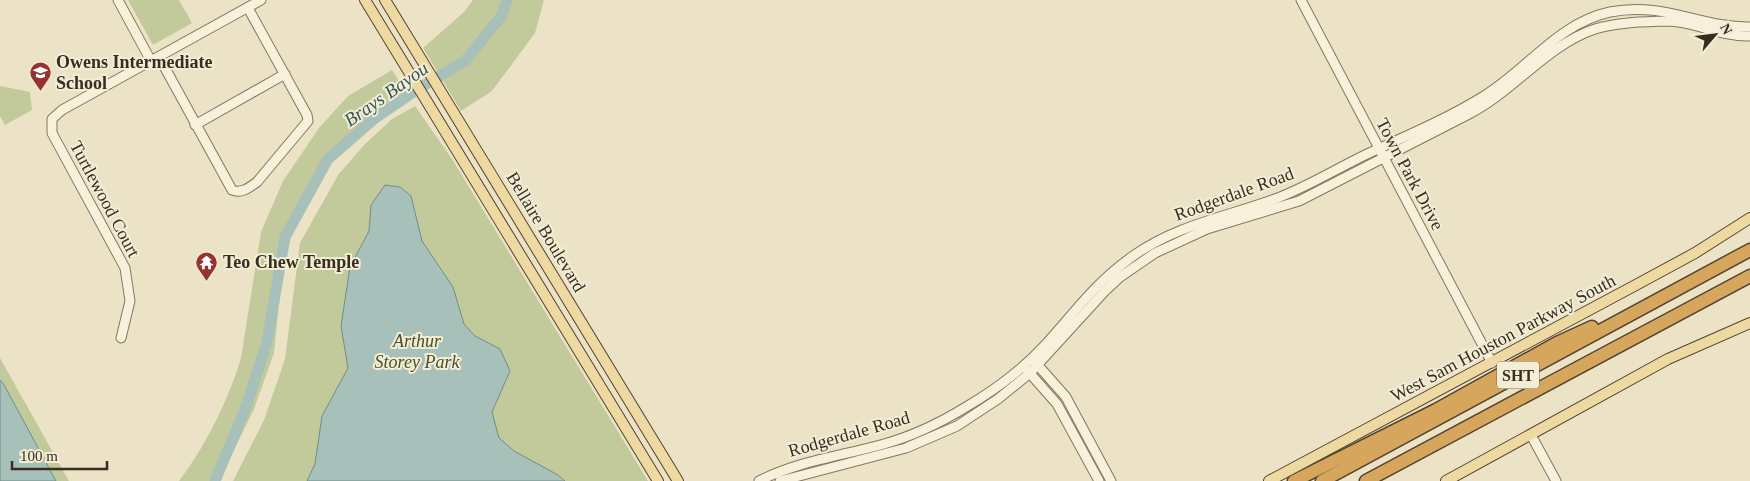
<svg xmlns="http://www.w3.org/2000/svg" width="1750" height="481" font-family="'Times New Roman',serif">
<style>
.green{fill:#c2ca9b}
.water{fill:#a8c0ba;stroke:#6f8e88}
.lines{fill:none;stroke-linecap:round;stroke-linejoin:round}
.river{stroke:#a8c0ba;stroke-width:11}
.minor-casing{stroke:#87755d;stroke-width:11}
.major-casing{stroke:#554331;stroke-width:12}
.highway-casing{stroke:#554331;stroke-width:15}
.minor{stroke:#f7f0da;stroke-width:9}
.major{stroke:#edd9a1;stroke-width:10}
.highway{stroke:#d6a65d;stroke-width:12}
.labels{text-anchor:middle;dominant-baseline:central;stroke-width:4;stroke-linejoin:round;paint-order:stroke}
.shield{fill:#f4edd6;stroke:#706757;stroke-width:1}
.shield-label{font-size:16px;font-weight:bold;fill:#382d20}
.poi-label{font-size:18px;font-weight:bold;fill:#382d20;stroke:#f4edd6;text-anchor:start}
.street-label{font-size:18px;fill:#382d20;stroke:#f4edd6}
.park-label{font-size:18px;font-style:italic;fill:#465328;stroke:#f4edd6}
.water-label{font-size:19px;font-style:italic;fill:#305756;stroke:#f4edd6}
</style>
<rect width="100%" height="100%" fill="#ece3c7"/>
<g class="green">
<polygon points="128,0 179,0 192,23 153,45"/>
<polygon points="473,0 544,0 535,33 492,91 461,111 423,48 464,12"/>
<path d="M392,70l16,25 -13,7 -35,27 -28,32 -42,72 -7,33 -9,87 -20,56 -35,72h-40c27,-36 49,-80 62,-123l20,-126 22,-51 36,-53 29,-32z"/>
<polygon points="0,86 30,92 32,110 5,125 0,116"/>
<polygon points="415,106 452,159 648,481 233,481 264,420 285,359 300,243 338,175 364,145 392,119"/>
<polygon points="0,358 69,481 0,481"/>
</g>
<g class="water">
<polygon points="385,185 400,187 411,196 422,241 453,287 464,324 475,336 500,349 510,371 492,412 499,438 514,451 558,475 565,481 307,481 315,464 322,416 348,368 341,326 350,267 369,231 371,205"/>
<polygon points="0,380 3,383 56,481 0,481"/>
</g>
<g class="lines">
<polyline class="river" points="215,481 246,407 267,342 285,237 328,159 374,119 418,89 465,61 502,15 507,0"/>
<defs>
<g id="minor">
<polyline points="118,0 151,61"/>
<polyline points="1301,0 1492,363"/>
<path d="M159,57l73,133c9,4 17,-2 25,-8l51,-61 -1,-6 -59,-107"/>
<polyline points="195,125 285,74"/>
<polyline points="121,338 130,301 125,268 52,133 52,119 62,110 261,0"/>
<polyline points="1035,362 1066,397 1111,481"/>
<polyline points="1027,370 1057,404 1099,481"/>
<polyline points="1531,435 1556,481"/>
<path d="M759,481c39,-20 83,-25 125,-37 29,-8 56,-21 82,-37 29,-17 57,-38 80,-63 30,-33 49,-61 87,-88 44,-31 93,-39 142,-57 32,-12 61,-30 92,-45 39,-18 80,-35 117,-58 43,-26 74,-73 126,-84 53,-11 92,16 140,15"/>
<path d="M780,481l126,-33 51,-22 41,-27 32,-26 74,-81 16,-15 35,-24 52,-24 92,-28 170,-87c45,-23 78,-69 126,-85 23,-7 49,-7 72,-8 27,0 54,16 83,15"/>
</g>
<g id="major">
<polyline points="365,0 658,481"/>
<polyline points="385,0 678,481"/>
<polyline points="1269,481 1634,286 1695,253 1750,218"/>
<polyline points="1446,481 1668,359 1750,323"/>
</g>
<g id="highway">
<polyline points="1294,481 1436,410 1557,343 1592,327"/>
<polyline points="1322,481 1750,250"/>
<polyline points="1366,481 1750,276"/>
</g>
</defs>
<use href="#minor" class="minor-casing"/>
<use href="#major" class="major-casing"/>
<use href="#highway" class="highway-casing"/>
<use href="#minor" class="minor"/>
<use href="#major" class="major"/>
<use href="#highway" class="highway"/>
</g>
<defs>
<symbol id="school-pin" viewBox="-11 -11 22 30"><path d="M0 17L-7.5 6A9.5 9.5 0 1 1 7.5 6Z" fill="#933430" stroke="#f4edd6"/><path d="M0-5L7-2L0 1L-7-2ZM-4 1L0 2.5L4 1V4Q0 6-4 4Z" fill="#fff"/></symbol>
<symbol id="temple-pin" viewBox="-11 -11 22 30"><path d="M0 17L-7.5 6A9.5 9.5 0 1 1 7.5 6Z" fill="#933430" stroke="#f4edd6"/><path d="M0-6L5-2H3V0L6.5 2.5H4V6H1.5V3h-3V6H-4V2.5H-6.5L-3 0V-2H-5Z" fill="#fff"/></symbol>
</defs>
<g fill-rule="evenodd">
<use href="#school-pin" x="28" y="60" width="25" height="34"/>
<use href="#temple-pin" x="194" y="250" width="25" height="34"/>
</g>
<g class="labels">
<rect class="shield" x="1497" y="361.5" width="42" height="27" rx="4"/>
<g class="shield-label">
<text x="1518" y="375">SHT</text>
</g>
<g class="poi-label">
<text x="56" y="62">Owens Intermediate<tspan x="56" dy="21">School</tspan></text>
<text x="223" y="262">Teo Chew Temple</text>
</g>
<g class="street-label">
<text transform="translate(1410 174) rotate(62)">Town Park Drive</text>
<text transform="translate(1234 194) rotate(-20)">Rodgerdale Road</text>
<text transform="translate(105 199) rotate(62)">Turtlewood Court</text>
<text transform="translate(546 232) rotate(59)">Bellaire Boulevard</text>
<text transform="translate(1503 338) rotate(-28)">West Sam Houston Parkway South</text>
<text transform="translate(849 434) rotate(-16)">Rodgerdale Road</text>
</g>
<g class="park-label">
<text x="417" y="341">Arthur<tspan x="417" dy="21">Storey Park</tspan></text>
</g>
<g class="water-label">
<text transform="translate(386 94) rotate(-35)">Brays Bayou</text>
</g>
</g>
<g transform="translate(1715 35) rotate(62)" stroke="#f4edd6" stroke-width="4" paint-order="stroke">
<path d="M0-4L9 19L0 12L-9 19Z" fill="#382d20"/>
<text y="-8" font-size="14" font-weight="bold" text-anchor="middle" fill="#382d20">N</text>
</g>
<path d="M12 461v8h95v-8" fill="none" stroke="#382d20" stroke-width="2.5"/>
<text x="20" y="461" font-size="15" fill="#382d20" stroke="#f4edd6" stroke-width="4" paint-order="stroke">100 m</text>
</svg>
